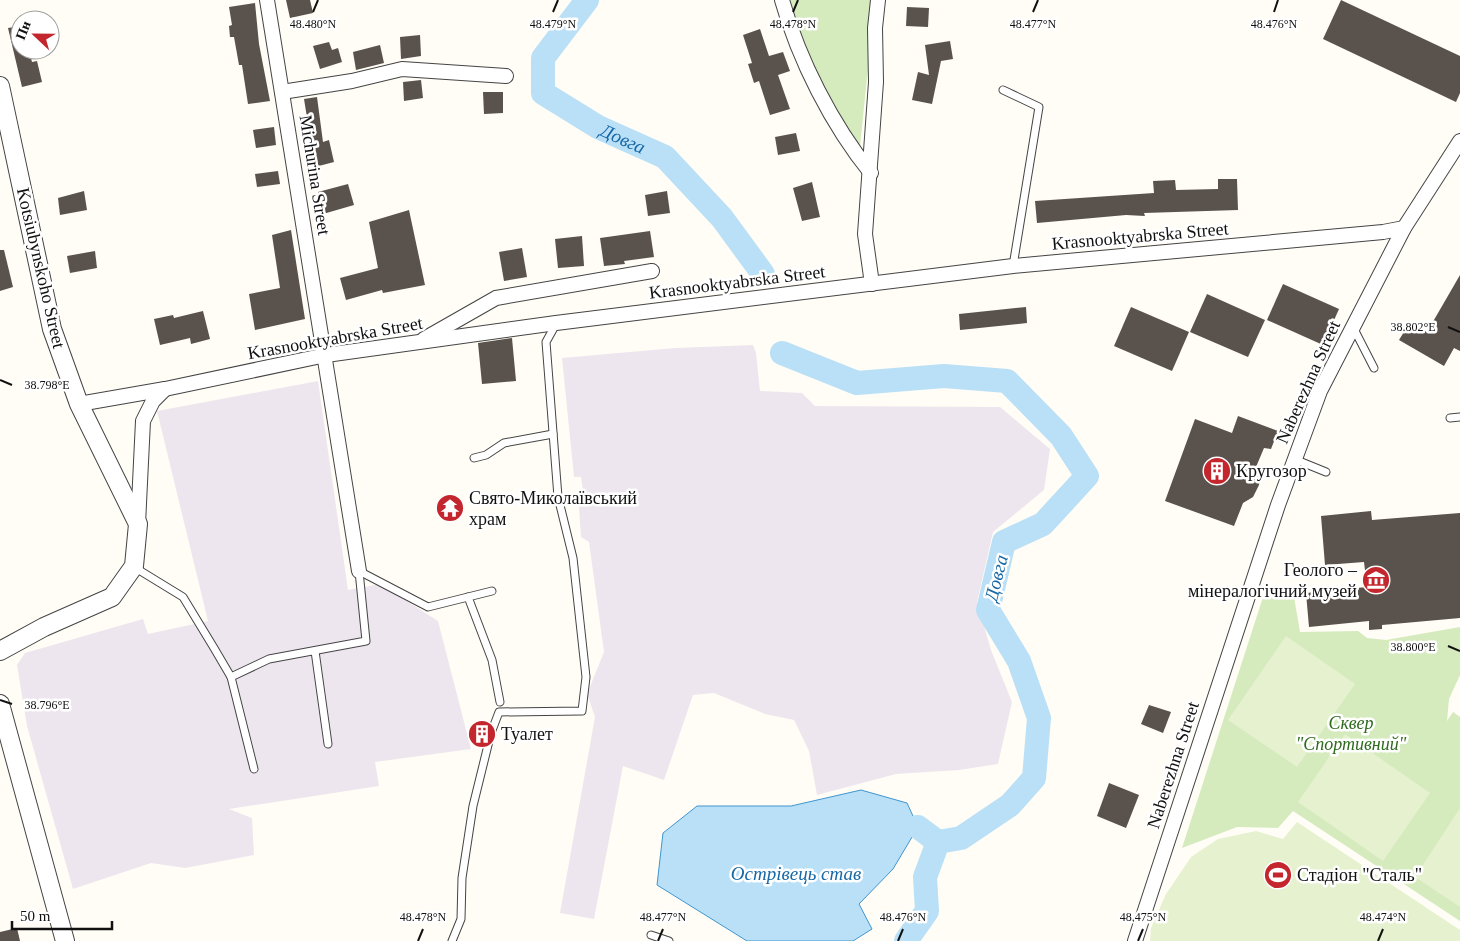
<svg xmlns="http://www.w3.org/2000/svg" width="1460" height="941" font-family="Georgia,serif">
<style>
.industrial{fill:#eee6ef}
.green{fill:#d5ebbd}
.pitch{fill:#e6f2cf}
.water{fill:#b9e0f7;stroke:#3f96cf}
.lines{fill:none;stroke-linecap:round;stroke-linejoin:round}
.river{stroke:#b9e0f7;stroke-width:24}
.building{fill:#5a524d}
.service-casing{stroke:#444;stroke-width:9}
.minor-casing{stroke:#444;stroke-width:16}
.tertiary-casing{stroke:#444;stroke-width:20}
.service{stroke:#fff;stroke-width:7}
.minor{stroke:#fff;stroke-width:14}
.tertiary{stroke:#fff;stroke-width:18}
.ticks{fill:none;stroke:#111;stroke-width:2}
.labels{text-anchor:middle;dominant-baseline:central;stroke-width:5;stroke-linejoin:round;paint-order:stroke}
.street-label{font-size:18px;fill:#111;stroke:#fff}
.poi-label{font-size:18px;fill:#111;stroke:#fff;text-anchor:start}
.park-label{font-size:18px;font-style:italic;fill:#2f6b1f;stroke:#fff}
.water-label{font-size:19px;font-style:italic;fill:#1768a6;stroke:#fff}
.ticks-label{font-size:12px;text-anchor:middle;fill:#111;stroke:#fff;stroke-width:5;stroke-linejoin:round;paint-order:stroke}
</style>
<rect width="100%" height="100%" fill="#fffdf5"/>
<g class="industrial">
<polygon points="753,345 756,353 760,391 802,393 815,406 1000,407 1050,449 1044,490 993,532 977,602 991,650 1012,702 998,764 959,770 896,774 817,795 809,751 794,720 765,714 714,693 693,695 664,780 623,766 594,919 560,913 595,717 587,694 604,652 589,542 581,537 578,493 583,491 581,477 574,477 562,358 675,348"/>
<polygon points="318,381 348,590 380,584 438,621 471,749 375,762 379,786 229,809 252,818 254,855 185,868 151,863 73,889 27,726 17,665 25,653 143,619 148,634 208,621 157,411"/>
</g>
<g class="green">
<polygon points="787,0 875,0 859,156 811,63"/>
<polygon points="1264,594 1294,597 1300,632 1358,631 1367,638 1386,640 1460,627 1460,675 1449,699 1447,721 1453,712 1460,717 1460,921 1293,811 1278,828 1237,827 1182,848"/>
</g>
<g class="pitch">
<polygon points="1286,636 1355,684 1297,767 1228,720"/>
<polygon points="1345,734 1430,793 1383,861 1298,802"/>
<polygon points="1460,808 1460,907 1415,877"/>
<polygon points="1297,822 1460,930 1460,941 1150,941 1151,928 1166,894 1191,857 1218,839 1256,831 1283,839"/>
</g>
<polygon class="water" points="861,790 907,803 918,827 893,869 859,904 872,929 853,941 747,941 657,885 663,833 697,806 791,806"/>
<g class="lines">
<g class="river">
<path id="s1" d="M587,0l-44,58v35l55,34 67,30 57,61 41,56"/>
<polyline points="782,353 857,383 944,376 1007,381 1061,436 1087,476 1043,524 1004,542 988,610 1019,661 1039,718 1034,778 1010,805 961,838 938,842 925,877 927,911 906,941"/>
<polyline points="918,827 938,842"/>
</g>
</g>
<g class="building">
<polygon points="286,0 310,0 313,13 290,18"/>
<polygon points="1341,0 1460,56 1460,93 1456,102 1323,39"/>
<polygon points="255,3 259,44 270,101 248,104 242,65 239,65 234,37 230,37 229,26 232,25 229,7"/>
<polygon points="907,7 929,8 928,27 906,26"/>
<polygon points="20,26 20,50 29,50 32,62 37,61 42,82 22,87 8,28"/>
<polygon points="760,29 769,56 783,52 790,71 778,75 790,109 770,115 759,81 754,83 748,64 752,63 743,35"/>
<polygon points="420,35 421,56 401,59 400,37"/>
<polygon points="950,41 953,59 941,61 932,104 912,100 918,72 929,75 925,45"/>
<polygon points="329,42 332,50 338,48 342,62 320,69 313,46"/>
<polygon points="380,45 384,63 356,70 353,52"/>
<polygon points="421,80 423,98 404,101 403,82"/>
<polygon points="483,92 503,92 503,113 484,114"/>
<polygon points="317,97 323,142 329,140 334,162 315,167 304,99"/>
<polygon points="274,127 276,145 256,148 253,130"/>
<polygon points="796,133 800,151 778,155 775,137"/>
<polygon points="278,171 280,184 257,187 255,174"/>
<polygon points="1218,179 1237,179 1238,210 1144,213 1145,216 1126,215 1037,223 1035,201 1154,193 1153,181 1175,180 1176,190 1218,189"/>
<polygon points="812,182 820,217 802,221 793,188"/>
<polygon points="348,184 354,205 323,214 318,192"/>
<polygon points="84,191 87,210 60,215 58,198"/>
<polygon points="667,191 670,213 648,216 645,195"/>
<polygon points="409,210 425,285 383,293 382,290 346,300 340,278 378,268 369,222"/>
<polygon points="291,230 305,319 255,330 249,294 280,288 272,235"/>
<polygon points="650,231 654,257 624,261 625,264 604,266 600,238"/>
<polygon points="582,236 584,266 558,268 555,239"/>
<polygon points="522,248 527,277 504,281 499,252"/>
<polygon points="0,250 4,250 13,287 0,291"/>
<polygon points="95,251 97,268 70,273 67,256"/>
<polygon points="1460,275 1460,351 1454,348 1444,366 1399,340 1410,322 1427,332"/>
<polygon points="1283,284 1339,309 1323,345 1267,320"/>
<polygon points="1207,294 1265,320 1248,357 1190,332"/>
<polygon points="1026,307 1027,323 960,330 959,314"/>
<polygon points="1131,307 1189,332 1172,371 1114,346"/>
<polygon points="203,311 210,339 191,344 190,338 160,345 154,319 173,315 174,318"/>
<polygon points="512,338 516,381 482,384 478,343"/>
<polygon points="1238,416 1278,431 1271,449 1264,448 1256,467 1260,476 1259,485 1253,497 1243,503 1234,526 1165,501 1195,419 1232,433"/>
<polygon points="1371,511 1372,520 1460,513 1460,618 1382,625 1382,629 1369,630 1369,621 1309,627 1306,593 1367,587 1364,562 1325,565 1321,516"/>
<polygon points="1149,705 1171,712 1163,733 1141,724"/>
<polygon points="1109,783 1139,795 1126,828 1097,816"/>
<polygon points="17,928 20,941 0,941 0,932"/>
</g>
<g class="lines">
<defs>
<g id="service">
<polyline points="1003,90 1039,107 1013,266"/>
<polyline points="1353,327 1374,368"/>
<polyline points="1450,418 1460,417"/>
<polyline points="474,458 486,455 504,443 553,434"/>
<polyline points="1294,459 1326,472"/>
<polyline points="134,567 183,597 214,648 231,677 254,769"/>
<polyline points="359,571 428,607 492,591"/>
<polyline points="468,597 492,660 500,702"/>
<polyline points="315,651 328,744"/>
<polyline points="231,677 269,659 366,641 359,571"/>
<polyline points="651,935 669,941"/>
<polyline points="452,941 461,919 462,878 473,806 491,733 499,712 582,711 586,677 573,558 558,497 546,342 556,324"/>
</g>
<g id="minor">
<polyline points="267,0 359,571"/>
<path d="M782,0c17,60 50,125 89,173"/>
<polyline points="282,92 352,81 402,69 506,76"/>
<polyline points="872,284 865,234 876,82 875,28 878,0"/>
<polyline points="424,339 496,298 652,271"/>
<polyline points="79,404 165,389 326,355 556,323 1013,266 1383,232 1404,228"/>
<polyline points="138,524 143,421 153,401 165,389"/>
<polyline points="1135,941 1278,505 1320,391 1404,228 1460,141"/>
</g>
<g id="tertiary">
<polyline points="0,86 52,329 79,404 138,524 134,566 112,597 44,627 0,651"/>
<polyline points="0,704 65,941"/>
</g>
</defs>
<use href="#service" class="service-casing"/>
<use href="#minor" class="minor-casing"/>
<use href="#tertiary" class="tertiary-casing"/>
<use href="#service" class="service"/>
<use href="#minor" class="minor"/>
<use href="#tertiary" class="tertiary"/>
</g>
<path class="ticks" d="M313,12l5,-12M553,12l5,-12M793,12l5,-12M1033,12l5,-12M1274,12l4,-12M1448,327l12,5M0,380l12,5M1448,646l12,5M0,700l12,4M418,941l5,-12M658,941l5,-12M898,941l5,-12M1138,941l5,-12M1378,941l5,-12"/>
<defs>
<symbol id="building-disc" viewBox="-11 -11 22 22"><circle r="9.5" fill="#c4262e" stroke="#fff"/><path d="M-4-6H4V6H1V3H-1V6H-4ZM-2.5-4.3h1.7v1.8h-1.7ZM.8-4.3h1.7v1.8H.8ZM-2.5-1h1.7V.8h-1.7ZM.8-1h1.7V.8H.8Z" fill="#fff"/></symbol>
<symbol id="temple-disc" viewBox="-11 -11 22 22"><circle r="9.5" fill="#c4262e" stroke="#fff"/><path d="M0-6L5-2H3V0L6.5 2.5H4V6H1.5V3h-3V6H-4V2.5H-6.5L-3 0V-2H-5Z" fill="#fff"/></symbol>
<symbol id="museum-disc" viewBox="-11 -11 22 22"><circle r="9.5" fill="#c4262e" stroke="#fff"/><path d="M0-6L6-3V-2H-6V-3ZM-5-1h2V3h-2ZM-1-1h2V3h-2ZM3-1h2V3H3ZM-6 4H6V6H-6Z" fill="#fff"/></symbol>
<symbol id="stadium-disc" viewBox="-11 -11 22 22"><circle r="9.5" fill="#c4262e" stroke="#fff"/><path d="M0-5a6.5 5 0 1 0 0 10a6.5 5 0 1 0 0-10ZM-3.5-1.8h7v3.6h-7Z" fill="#fff"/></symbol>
</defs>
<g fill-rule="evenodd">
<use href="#building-disc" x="1201" y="455" width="32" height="32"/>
<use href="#temple-disc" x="434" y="492" width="32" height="32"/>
<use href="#museum-disc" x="1360" y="564" width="32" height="32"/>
<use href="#building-disc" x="466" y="718" width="32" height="32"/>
<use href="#stadium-disc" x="1262" y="859" width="32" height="32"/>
</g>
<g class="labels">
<g class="street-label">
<text transform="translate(315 175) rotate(81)">Michurina Street</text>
<text transform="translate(1140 236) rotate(-5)">Krasnooktyabrska Street</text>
<text transform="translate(41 268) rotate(77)">Kotsiubynskoho Street</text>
<text transform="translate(737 282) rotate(-7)">Krasnooktyabrska Street</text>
<text transform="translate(335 338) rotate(-10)">Krasnooktyabrska Street</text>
<text transform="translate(1308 382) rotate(-66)">Naberezhna Street</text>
<text transform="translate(1173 765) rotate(-72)">Naberezhna Street</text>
</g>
<g class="poi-label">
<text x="1236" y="471">Кругозор</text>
<text x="469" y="498">Свято-Миколаївський<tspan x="469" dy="21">храм</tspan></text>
<text x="1357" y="570" text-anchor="end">Геолого –<tspan x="1357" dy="21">мінералогічний музей</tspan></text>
<text x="501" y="734">Туалет</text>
<text x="1297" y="875">Стадіон "Сталь"</text>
</g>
<g class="park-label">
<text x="1351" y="723">Сквер<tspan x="1351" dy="21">"Спортивний"</tspan></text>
</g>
<g class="water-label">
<text stroke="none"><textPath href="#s1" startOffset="200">Довга</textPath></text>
<text transform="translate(996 578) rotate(-76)">Довга</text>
<text x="796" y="873">Острівець став</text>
</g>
</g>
<g class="ticks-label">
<text x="553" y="28">48.479°N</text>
<text x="793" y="28">48.478°N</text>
<text x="1033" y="28">48.477°N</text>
<text x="1274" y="28">48.476°N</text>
<text x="313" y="28">48.480°N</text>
<text x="1413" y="331">38.802°E</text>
<text x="47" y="389">38.798°E</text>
<text x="1413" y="651">38.800°E</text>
<text x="47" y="709">38.796°E</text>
<text x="423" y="921">48.478°N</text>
<text x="663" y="921">48.477°N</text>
<text x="903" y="921">48.476°N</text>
<text x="1143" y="921">48.475°N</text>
<text x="1383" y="921">48.474°N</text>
</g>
<g transform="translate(35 35) rotate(292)"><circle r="24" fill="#ffffff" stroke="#a0a0a0"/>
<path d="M0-4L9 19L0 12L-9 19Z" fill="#c4262e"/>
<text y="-8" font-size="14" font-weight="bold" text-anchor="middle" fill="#111111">Пн</text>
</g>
<path d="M12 921v8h100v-8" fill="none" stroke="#111111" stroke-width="2.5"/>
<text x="20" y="921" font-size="15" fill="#111111" stroke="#ffffff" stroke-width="4" paint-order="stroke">50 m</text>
</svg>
